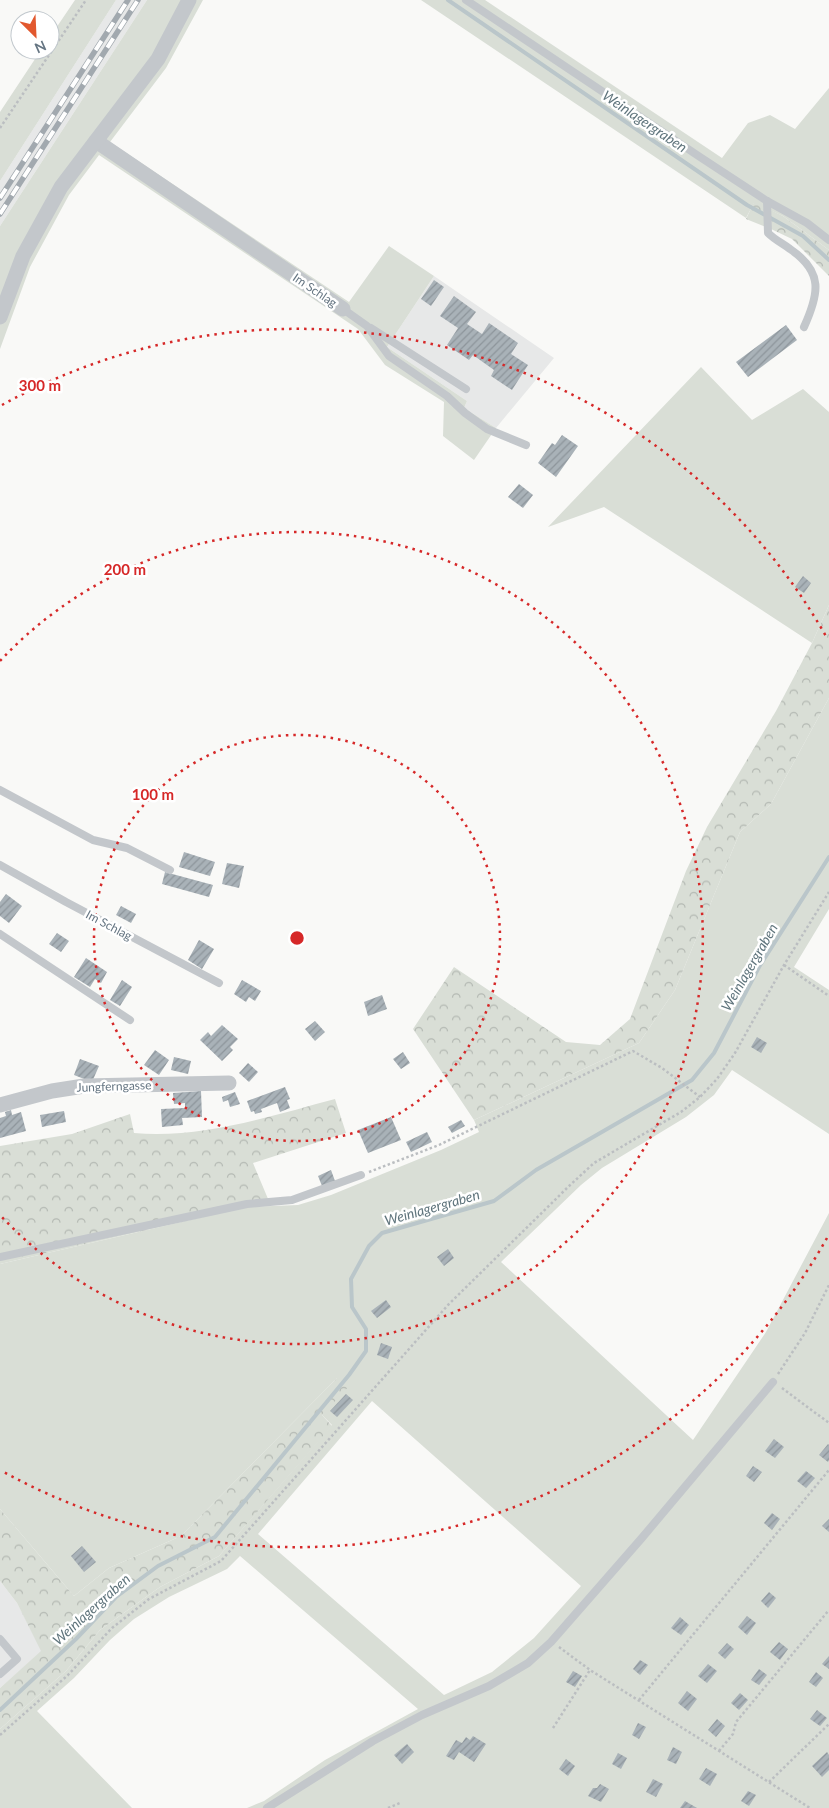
<svg xmlns="http://www.w3.org/2000/svg" width="829" height="1808" font-family="Lato,sans-serif">
<style>
.built{fill:#e7e8e8}
.green{fill:#d9ded6;fill-rule:evenodd}
.forest{fill:url(#forest-crowns)}
.lines{fill:none;stroke-linecap:round;stroke-linejoin:round}
.stream{stroke:#bac6ca;stroke-width:4}
.building{fill:url(#building-hatch)}
.path{stroke:#bbbec1;stroke-width:2.5;stroke-dasharray:2.5 2.5;stroke-linecap:butt}
.lane{stroke:#c3c7cb;stroke-width:8}
.street{stroke:#c3c7cb;stroke-width:15}
.rail-casing{stroke:#a2a9af;stroke-width:5.5}
.rail{stroke:#fff;stroke-width:4;stroke-dasharray:11;stroke-linecap:butt}
.ring{fill:none;stroke:#d62828;stroke-width:2.5;stroke-dasharray:2.5 5}
.labels{text-anchor:middle;dominant-baseline:central;stroke-width:5;stroke-linejoin:round;paint-order:stroke}
.street-label{font-size:12px;fill:#657582;stroke:#fff}
.water-label{font-size:14px;font-style:italic;fill:#5f747c;stroke:#fff}
.centre{fill:#d62828;stroke:#fff;stroke-width:2.5}
.ring-label{font-size:15px;text-anchor:middle;font-weight:bold;fill:#d62828;stroke:#fff;stroke-width:5;stroke-linejoin:round;paint-order:stroke}
</style>
<defs>
<pattern id="forest-crowns" width="20" height="18" patternUnits="userSpaceOnUse" patternTransform="scale(1.25)"><rect width="20" height="18" fill="#d9ded6"/><path d="M2 6a3 3 0 1 1 6 0M12 15a3 3 0 1 1 6 0" fill="none" stroke="#b4b9b3"/></pattern>
<pattern id="building-hatch" width="6" height="6" patternUnits="userSpaceOnUse" patternTransform="scale(1.25)"><rect width="6" height="6" fill="#a9b2b8"/><path d="M-1 1l2-2M0 6l6-6M5 7l2-2" fill="none" stroke="#8d959b"/></pattern>
</defs>
<rect width="100%" height="100%" fill="#f9f9f7"/>
<g class="built">
<polygon points="116,0 147,0 0,226 0,181"/>
<polygon points="434,276 554,358 496,428 464,408 467,401 387,347"/>
<polygon points="0,1581 17,1603 42,1651 0,1688"/>
</g>
<g class="green">
<polygon points="75,0 116,0 0,181 0,112 41,50 50,50 50,37"/>
<polygon points="147,0 203,0 166,68 110,142 349,302 389,246 434,276 387,347 467,401 464,408 496,428 474,460 443,436 444,402 385,365 358,329 99,155 69,195 30,267 0,349 0,226"/>
<polygon points="421,0 485,0 722,158 748,123 770,115 795,129 829,88 829,250 783,216 754,203 746,218"/>
<polygon points="701,367 752,420 803,389 829,412 829,605 812,643 604,507 548,527"/>
<path d="M829,698v211l-35,58 35,23v144l-97,-64 -18,25 -28,22 -84,51 -21,17 -80,77 192,178 73,-108 63,-119v595h-582l17,-7 61,-41 93,-51 -178,-153 -13,13 -58,28 -35,22 -24,21 -36,38 -37,33 95,97h-132v-79l66,-58 34,-41 60,-43 59,-31 113,-131 -10,-10 15,-37 -156,158 -72,32 -35,28 -74,-87v-245l246,-57 52,-2 33,-10 110,-45 38,-18 -5,-12 165,-77 36,-53 65,-158 31,-28zM372,1401l209,185 -47,52 -42,34 -48,23 -186,-161z"/>
</g>
<g class="forest">
<polygon points="754,202 783,216 829,250 829,276 792,239 771,229 746,219"/>
<polygon points="829,605 829,698 771,804 740,832 675,990 639,1043 474,1120 413,1029 454,967 566,1042 600,1045 630,1019 686,871 707,827 776,711 812,643"/>
<path d="M335,1099l11,34 -93,30 18,43 -25,1 -246,57v-118l72,-12 58,-20 4,19c67,6 137,-17 201,-34z"/>
<polygon points="337,1378 351,1384 322,1415 332,1426 219,1556 160,1587 100,1630 66,1671 0,1729 0,1688 41,1651 17,1603 0,1581 0,1509 74,1596 109,1568 181,1536"/>
</g>
<g class="lines">
<g class="stream">
<polyline points="448,0 747,205 803,236 829,260"/>
<polyline points="0,1710 76,1639 116,1597 158,1566 215,1537 349,1375 366,1351 366,1329 352,1307 351,1279 369,1246 382,1233 494,1201 536,1170 692,1080 714,1053 759,967 829,857"/>
</g>
</g>
<g class="building">
<polygon points="434,280 444,287 431,306 421,299"/>
<polygon points="454,296 476,312 467,324 482,334 489,323 518,343 511,354 528,365 512,390 491,376 494,370 473,355 469,360 447,345 458,328 440,316"/>
<polygon points="786,325 797,340 748,377 736,362"/>
<polygon points="562,435 578,446 556,477 538,463 552,443 555,445"/>
<polygon points="519,484 533,495 523,508 508,497"/>
<polygon points="803,576 811,583 804,593 795,587"/>
<polygon points="184,852 215,862 210,876 179,867"/>
<polygon points="227,863 244,866 239,888 222,884"/>
<polygon points="165,872 213,885 209,897 162,884"/>
<polygon points="6,894 22,906 9,923 0,916 0,902"/>
<polygon points="121,906 136,914 131,923 116,915"/>
<polygon points="57,933 69,941 61,952 49,944"/>
<polygon points="199,940 214,949 202,969 188,960"/>
<polygon points="86,958 107,972 101,983 95,979 90,987 74,977"/>
<polygon points="122,980 132,987 120,1006 110,1000"/>
<polygon points="242,980 261,991 255,1001 249,997 246,1002 234,994"/>
<polygon points="382,995 387,1009 368,1016 364,1002"/>
<polygon points="315,1021 325,1032 315,1041 305,1029"/>
<polygon points="222,1025 238,1039 230,1047 233,1050 222,1061 200,1040 208,1032 211,1036"/>
<polygon points="757,1037 767,1043 761,1053 751,1047"/>
<polygon points="155,1050 169,1060 159,1075 144,1065"/>
<polygon points="403,1052 410,1063 401,1069 393,1059"/>
<polygon points="174,1057 191,1061 188,1074 171,1070"/>
<polygon points="80,1059 99,1066 92,1082 74,1075"/>
<polygon points="248,1063 258,1072 249,1082 239,1073"/>
<polygon points="285,1087 290,1099 287,1100 290,1108 280,1112 277,1103 261,1109 262,1112 255,1114 254,1111 251,1112 247,1101"/>
<polygon points="201,1091 202,1117 182,1118 183,1125 162,1127 161,1109 185,1108 185,1103 174,1104 173,1093"/>
<polygon points="235,1092 240,1104 230,1107 228,1100 223,1102 222,1097"/>
<polygon points="11,1110 12,1115 21,1112 26,1131 0,1138 0,1118 6,1116 5,1112"/>
<polygon points="64,1111 66,1122 42,1127 40,1115"/>
<polygon points="391,1117 401,1140 368,1153 358,1130"/>
<polygon points="461,1120 465,1126 452,1133 448,1127"/>
<polygon points="427,1132 432,1142 411,1152 406,1142"/>
<polygon points="331,1170 335,1181 322,1186 318,1176"/>
<polygon points="448,1249 454,1258 444,1266 437,1257"/>
<polygon points="386,1300 391,1307 377,1318 371,1311"/>
<polygon points="381,1343 392,1347 388,1359 377,1355"/>
<polygon points="346,1394 353,1400 337,1417 330,1411"/>
<polygon points="774,1439 784,1447 775,1458 765,1451"/>
<polygon points="828,1444 829,1445 829,1460 828,1462 819,1455"/>
<polygon points="753,1466 762,1472 754,1482 746,1476"/>
<polygon points="806,1471 815,1478 806,1488 797,1481"/>
<polygon points="772,1513 780,1519 772,1530 764,1523"/>
<polygon points="829,1519 829,1532 822,1526"/>
<polygon points="82,1546 96,1562 84,1572 71,1556"/>
<polygon points="769,1592 776,1598 768,1608 761,1601"/>
<polygon points="747,1616 756,1623 747,1635 738,1627"/>
<polygon points="680,1617 689,1625 681,1635 671,1628"/>
<polygon points="779,1642 788,1649 780,1660 770,1652"/>
<polygon points="727,1643 734,1649 725,1659 718,1653"/>
<polygon points="829,1656 829,1669 822,1664"/>
<polygon points="640,1660 648,1665 640,1675 633,1669"/>
<polygon points="708,1664 717,1671 707,1683 698,1676"/>
<polygon points="759,1669 767,1675 759,1685 751,1680"/>
<polygon points="573,1671 582,1676 575,1687 566,1682"/>
<polygon points="816,1672 823,1678 816,1687 809,1682"/>
<polygon points="687,1691 697,1699 688,1711 678,1703"/>
<polygon points="740,1693 748,1700 739,1710 731,1703"/>
<polygon points="817,1710 827,1718 820,1726 810,1719"/>
<polygon points="717,1719 725,1726 716,1737 708,1730"/>
<polygon points="638,1723 646,1727 639,1739 632,1735"/>
<polygon points="473,1736 486,1744 474,1762 459,1752 454,1760 446,1756 456,1740 462,1743 466,1737 470,1740"/>
<polygon points="407,1744 414,1752 402,1764 394,1755"/>
<polygon points="673,1747 682,1752 676,1764 667,1760"/>
<polygon points="827,1752 829,1755 829,1770 822,1777 812,1766"/>
<polygon points="618,1753 627,1758 621,1769 612,1764"/>
<polygon points="566,1759 575,1766 568,1776 559,1769"/>
<polygon points="706,1768 717,1774 710,1786 699,1779"/>
<polygon points="653,1779 663,1784 656,1797 646,1792"/>
<polygon points="600,1784 609,1789 601,1802 588,1796 593,1788 597,1788"/>
<polygon points="748,1791 756,1795 749,1806 741,1801"/>
<polygon points="685,1801 697,1808 680,1808"/>
</g>
<g class="lines">
<g class="path">
<polyline points="0,128 86,0"/>
<polyline points="784,965 829,996"/>
<polyline points="369,1172 439,1145 633,1051 662,1068 700,1097"/>
<polyline points="778,1374 805,1333 829,1285"/>
<polyline points="782,1388 829,1423"/>
<polyline points="559,1647 590,1670 810,1808"/>
<polyline points="639,1700 829,1470"/>
<polyline points="553,1728 590,1670"/>
<polyline points="0,1735 68,1675 112,1628 149,1599 221,1561 448,1305 568,1187 594,1163 681,1112 700,1097 717,1079 735,1053 784,965 829,892"/>
<polyline points="719,1751 733,1734 736,1722 829,1610"/>
<polyline points="769,1782 829,1724"/>
<polyline points="388,1808 400,1803"/>
</g>
<g class="lane">
<polyline points="466,0 700,157 767,201 807,223 829,240"/>
<path d="M767,201l1,32c7,7 14,10 22,16 34,23 29,45 14,78"/>
<polyline points="343,309 367,326 389,356 447,396 465,413 487,429 526,445"/>
<polyline points="371,328 466,389"/>
<polyline points="0,790 93,840 127,848 170,870"/>
<polyline points="0,865 66,902 219,983"/>
<polyline points="0,934 130,1020"/>
<polyline points="0,1257 247,1204 292,1200 361,1175"/>
<polyline points="0,1639 17,1659 0,1674"/>
<polyline points="267,1808 373,1741 422,1715 489,1686 528,1663 551,1642 641,1539 773,1382"/>
</g>
<g class="street">
<polyline points="96,141 343,309"/>
<polyline points="0,317 23,256 61,187 158,59 189,0"/>
<polyline points="0,1105 52,1091 84,1086 229,1083"/>
</g>
<defs>
<g id="rail">
<polyline points="0,198 128,0"/>
<polyline points="0,214 138,0"/>
</g>
</defs>
<use href="#rail" class="rail-casing"/>
<use href="#rail" class="rail"/>
</g>
<g class="ring">
<circle cx="297" cy="938" r="203"/>
<path d="M0 661A406 406 0 1 1 0 1215"/>
<path d="M827 1238A609 609 0 0 1 2 1471M2 405A609 609 0 0 1 827 638"/>
</g>
<g class="labels">
<g class="street-label">
<text transform="translate(315 290) rotate(34)">Im Schlag</text>
<text transform="translate(109 925) rotate(28)">Im Schlag</text>
<text transform="translate(114 1086) rotate(-2)">Jungferngasse</text>
</g>
<g class="water-label">
<text transform="translate(645 121) rotate(34)">Weinlagergraben</text>
<text transform="translate(749 967) rotate(-60)">Weinlagergraben</text>
<text transform="translate(432 1207) rotate(-16)">Weinlagergraben</text>
<text transform="translate(91 1609) rotate(-42)">Weinlagergraben</text>
</g>
</g>
<circle cx="297" cy="938" r="8" class="centre"/>
<g class="ring-label">
<text x="40" y="391">300 m</text>
<text x="125" y="575">200 m</text>
<text x="153" y="800">100 m</text>
</g>
<g transform="translate(35 35) rotate(156)"><circle r="24" fill="#ffffff" stroke="#c1c8cd"/>
<path d="M0-4L9 19L0 12L-9 19Z" fill="#e2582e"/>
<text y="-8" font-size="14" font-weight="bold" text-anchor="middle" fill="#657582">N</text>
</g>
</svg>
